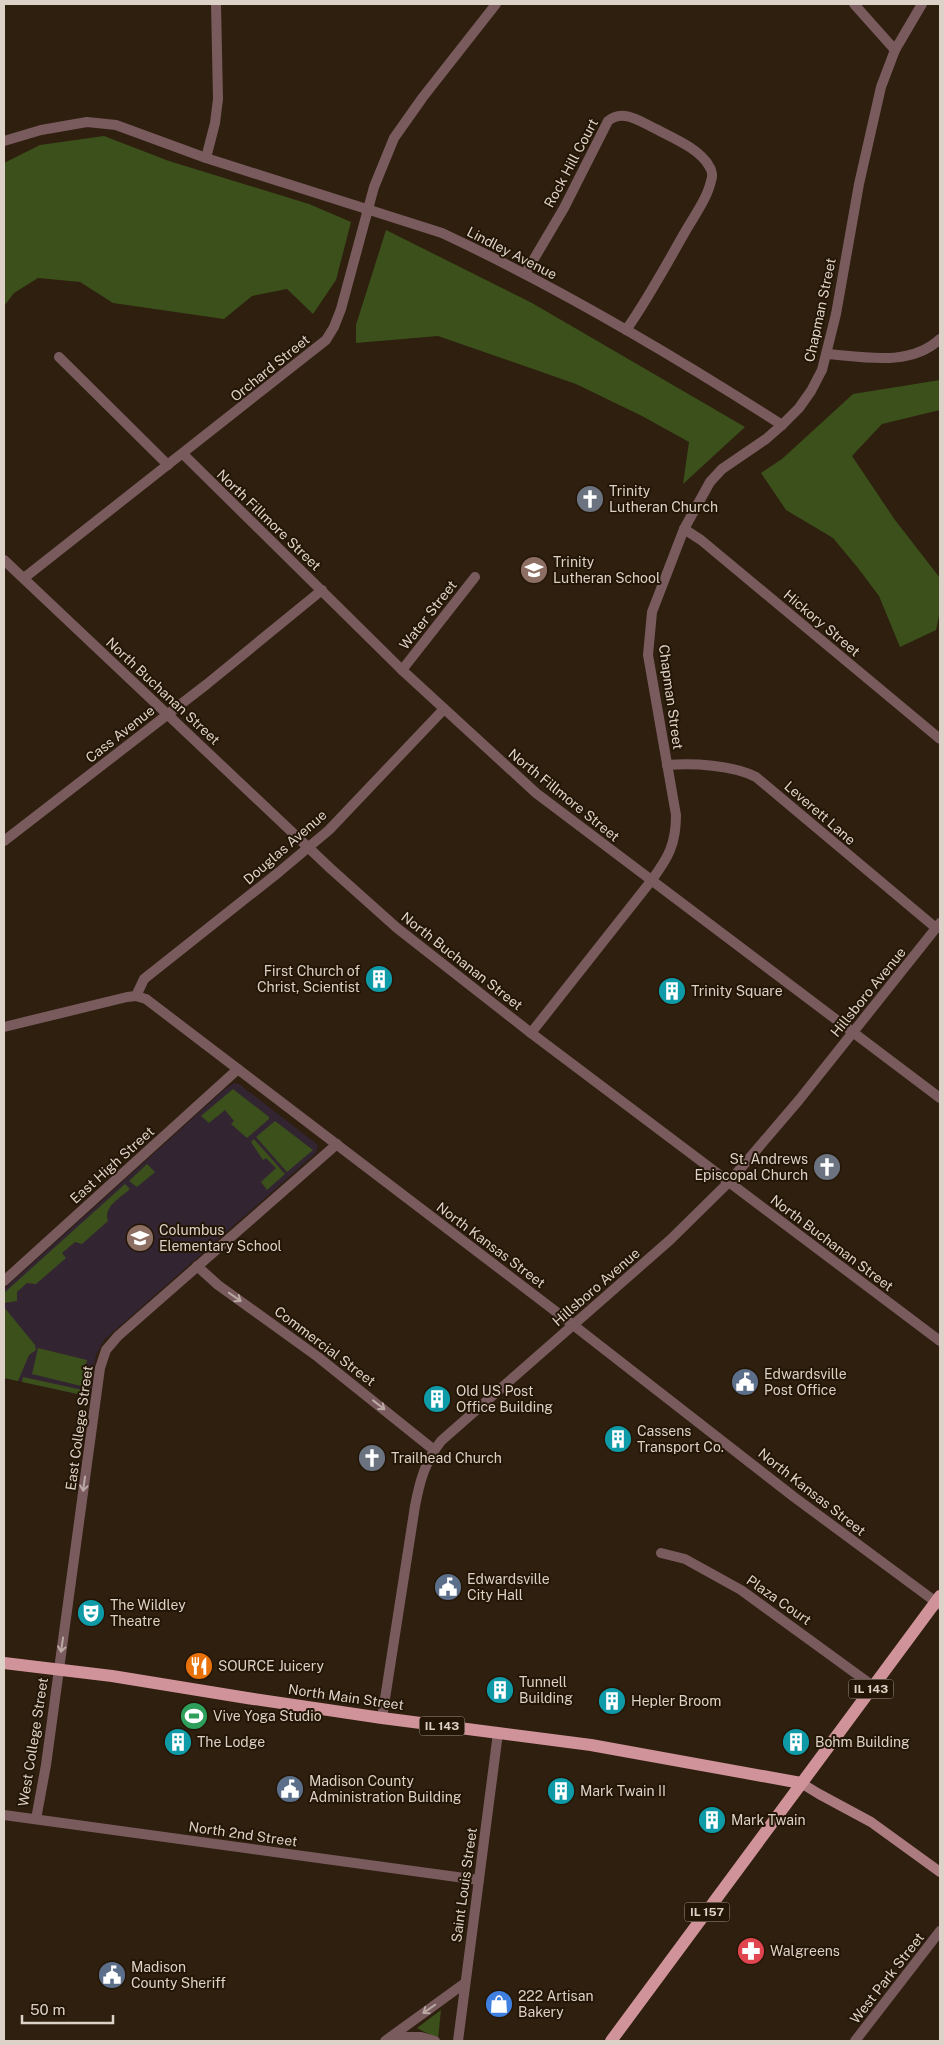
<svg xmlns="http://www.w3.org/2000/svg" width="944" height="2045" font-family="'Public Sans',sans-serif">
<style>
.education{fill:#332431}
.green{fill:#3b501b}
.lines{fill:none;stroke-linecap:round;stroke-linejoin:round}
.minor{stroke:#795b5e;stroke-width:10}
.tertiary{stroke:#795b5e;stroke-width:10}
.secondary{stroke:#ab7b80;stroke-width:10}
.primary{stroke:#d1939a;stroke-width:12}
.oneway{stroke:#baa8a3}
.labels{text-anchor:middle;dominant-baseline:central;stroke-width:4;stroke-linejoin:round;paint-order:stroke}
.shield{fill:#241606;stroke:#a69a8e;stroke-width:1}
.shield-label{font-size:12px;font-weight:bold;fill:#ddd2c8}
.street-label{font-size:14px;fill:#ddd2c8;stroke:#241606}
.poi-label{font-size:14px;fill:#ddd2c8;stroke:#241606;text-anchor:start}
</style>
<rect width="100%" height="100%" fill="#2e1f0f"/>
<polygon class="education" points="234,1083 239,1084 313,1141 318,1146 316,1153 104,1340 96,1355 90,1397 4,1378 4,1289 224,1090"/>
<g class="green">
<polygon points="104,136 169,161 309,204 351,222 336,280 313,314 287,289 252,296 224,319 113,303 80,282 38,278 14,293 4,306 4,163 40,145"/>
<polygon points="386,230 532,303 745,427 683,484 689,442 642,416 576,384 438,336 356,343 356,325"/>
<polygon points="940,380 940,410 882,424 852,456 895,520 940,578 940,611 936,630 900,647 879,596 858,568 833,538 786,510 761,473 782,459 853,394"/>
<polygon points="233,1089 269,1117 269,1119 247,1138 231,1124 234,1121 225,1110 209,1123 201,1116"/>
<polygon points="275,1121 313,1150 287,1172 256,1137"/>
<polygon points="254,1139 285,1174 267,1190 261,1182 276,1168 266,1158 263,1160 251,1142"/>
<polygon points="147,1164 155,1172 137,1187 129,1181"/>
<path d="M125,1184l5,5c-10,9 -27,18 -22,32l-26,23 -7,-2 -13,11 4,5 -30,26 -9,-1 -10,9v9l-13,2v-10z"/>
<polygon points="4,1307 35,1345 36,1350 29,1355 18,1381 4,1378"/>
<polygon points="38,1348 87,1360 81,1386 32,1374"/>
<polygon points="23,1377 83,1390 87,1392 87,1396 22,1382"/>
<polygon points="441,2010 438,2039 417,2028"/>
</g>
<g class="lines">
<g class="minor">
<polyline points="854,4 895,50"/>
<path d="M4,141l37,-11 46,-8 29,3 90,33 236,75c118,55 231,122 340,192"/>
<polyline points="206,158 215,123 218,99 216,4"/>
<path d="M525,274l39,-66 44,-87c15,-13 33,1 48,8 17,9 44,20 53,37 3,4 4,10 2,15 -4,18 -17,35 -26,51 -19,33 -37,67 -59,98"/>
<path d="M827,354c37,3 83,13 113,-15"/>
<polyline points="59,357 168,465"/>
<polyline points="183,454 402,670 536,793 940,1098"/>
<polyline points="684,529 701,540 940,739"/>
<polyline points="4,560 331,869 397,928 531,1033 940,1341"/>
<polyline points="24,578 326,340 334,327 341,309 374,187 394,138 423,97 496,4"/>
<polyline points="402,670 475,577"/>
<path d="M667,765c26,-2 66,0 89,12l180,151"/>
<polyline points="4,841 207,684 322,590"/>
<polyline points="136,996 144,979 279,872 329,830 444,709"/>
<polyline points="4,1027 127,997 136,996 146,999 563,1317 794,1497 940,1605"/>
<path d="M531,1033l120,-152c17,-23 25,-36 25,-66l-28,-160 4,-43 32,-83 26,-47 12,-13 44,-30 16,-14 17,-17 12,-17 11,-21 14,-56 23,-130 22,-97 14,-37 27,-46"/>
<polyline points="197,1266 218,1285 318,1357 434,1450"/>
<polyline points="4,1281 238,1069"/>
<polyline points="661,1553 685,1559 741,1590 873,1686"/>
<polyline points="4,1815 479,1880"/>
<polyline points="36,1819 46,1765 100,1368 106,1350 118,1336 337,1144"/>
<polyline points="391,2037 421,2037 435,2041"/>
<polyline points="385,2041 465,1983"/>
<polyline points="458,2041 498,1733"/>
<polyline points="855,2041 940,1931"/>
</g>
<path class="tertiary" d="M382,1718l33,-212c5,-26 10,-44 26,-65l229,-201 59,-58 70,-82 141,-177"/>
<polyline class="secondary" points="801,1783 819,1794 871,1822 940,1872"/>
<g class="primary">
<polyline points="4,1663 112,1676 247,1698 382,1718 591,1745 801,1783"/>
<polyline points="611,2041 940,1596"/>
</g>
</g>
<defs><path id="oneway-shaft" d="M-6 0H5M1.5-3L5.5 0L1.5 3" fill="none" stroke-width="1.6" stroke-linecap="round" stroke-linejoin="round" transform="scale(1.25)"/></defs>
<g class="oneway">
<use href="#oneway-shaft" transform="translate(235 1297) rotate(35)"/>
<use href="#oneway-shaft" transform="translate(379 1405) rotate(38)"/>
<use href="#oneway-shaft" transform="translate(84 1484) rotate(98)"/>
<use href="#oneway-shaft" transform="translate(62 1645) rotate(98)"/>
<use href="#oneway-shaft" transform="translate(429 2009) rotate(145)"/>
</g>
<defs>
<symbol id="church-disc" viewBox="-11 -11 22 22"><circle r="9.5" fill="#6b7280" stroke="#241606"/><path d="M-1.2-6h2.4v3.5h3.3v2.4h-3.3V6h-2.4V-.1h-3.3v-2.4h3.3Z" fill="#fff"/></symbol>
<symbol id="school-disc" viewBox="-11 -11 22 22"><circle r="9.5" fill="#8d6e63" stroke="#241606"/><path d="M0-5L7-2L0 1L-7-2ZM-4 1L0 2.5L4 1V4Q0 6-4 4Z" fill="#fff"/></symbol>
<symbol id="building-disc" viewBox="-11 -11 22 22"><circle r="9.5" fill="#0f9aa8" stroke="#241606"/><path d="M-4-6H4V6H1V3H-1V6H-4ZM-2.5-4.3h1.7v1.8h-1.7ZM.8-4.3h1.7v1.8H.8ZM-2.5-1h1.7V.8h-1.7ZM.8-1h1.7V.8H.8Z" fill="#fff"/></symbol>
<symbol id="civic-disc" viewBox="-11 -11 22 22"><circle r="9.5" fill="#5c6f8a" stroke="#241606"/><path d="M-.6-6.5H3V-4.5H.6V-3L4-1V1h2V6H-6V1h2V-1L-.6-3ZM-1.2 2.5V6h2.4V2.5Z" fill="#fff"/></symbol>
<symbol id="theatre-disc" viewBox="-11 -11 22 22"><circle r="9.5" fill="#0f9aa8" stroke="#241606"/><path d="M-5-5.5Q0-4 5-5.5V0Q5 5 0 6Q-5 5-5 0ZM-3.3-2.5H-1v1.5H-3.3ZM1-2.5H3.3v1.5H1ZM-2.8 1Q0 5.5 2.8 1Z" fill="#fff"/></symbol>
<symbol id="restaurant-disc" viewBox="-11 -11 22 22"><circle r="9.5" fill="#e8710a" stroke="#241606"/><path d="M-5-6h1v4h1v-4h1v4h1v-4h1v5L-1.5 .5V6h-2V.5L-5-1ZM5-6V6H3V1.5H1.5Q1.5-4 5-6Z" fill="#fff"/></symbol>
<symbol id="stadium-disc" viewBox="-11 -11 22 22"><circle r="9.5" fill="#2e9e5b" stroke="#241606"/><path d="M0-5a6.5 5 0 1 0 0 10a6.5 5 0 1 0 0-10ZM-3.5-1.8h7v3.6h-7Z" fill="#fff"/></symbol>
<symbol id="pharmacy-disc" viewBox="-11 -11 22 22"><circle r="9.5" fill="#e0444e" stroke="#241606"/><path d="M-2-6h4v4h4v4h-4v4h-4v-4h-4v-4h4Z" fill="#fff"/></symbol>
<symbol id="shop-disc" viewBox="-11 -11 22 22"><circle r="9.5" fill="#3f7fe0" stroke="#241606"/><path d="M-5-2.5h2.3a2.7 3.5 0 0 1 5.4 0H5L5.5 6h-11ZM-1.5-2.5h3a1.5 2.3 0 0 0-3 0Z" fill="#fff"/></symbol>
</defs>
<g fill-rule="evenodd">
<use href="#church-disc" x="574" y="483" width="32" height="32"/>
<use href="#school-disc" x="518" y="554" width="32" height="32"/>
<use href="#building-disc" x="363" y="963" width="32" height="32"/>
<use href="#building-disc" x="656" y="975" width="32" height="32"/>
<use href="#church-disc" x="811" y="1151" width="32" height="32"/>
<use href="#school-disc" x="124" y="1222" width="32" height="32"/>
<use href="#civic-disc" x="729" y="1366" width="32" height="32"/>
<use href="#building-disc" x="421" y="1383" width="32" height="32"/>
<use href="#building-disc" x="602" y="1423" width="32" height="32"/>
<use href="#church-disc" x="356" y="1442" width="32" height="32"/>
<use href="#civic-disc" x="432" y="1571" width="32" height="32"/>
<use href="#theatre-disc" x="75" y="1597" width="32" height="32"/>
<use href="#restaurant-disc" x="183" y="1650" width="32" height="32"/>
<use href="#building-disc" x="484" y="1674" width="32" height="32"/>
<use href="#building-disc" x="596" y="1685" width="32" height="32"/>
<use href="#stadium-disc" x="178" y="1700" width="32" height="32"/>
<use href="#building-disc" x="162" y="1726" width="32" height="32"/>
<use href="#building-disc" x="780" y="1726" width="32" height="32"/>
<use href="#civic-disc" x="274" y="1773" width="32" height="32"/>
<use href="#building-disc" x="545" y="1775" width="32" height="32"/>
<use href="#building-disc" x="696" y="1804" width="32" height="32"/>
<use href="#pharmacy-disc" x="735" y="1935" width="32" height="32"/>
<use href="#civic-disc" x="96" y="1959" width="32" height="32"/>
<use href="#shop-disc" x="483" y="1988" width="32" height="32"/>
</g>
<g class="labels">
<g class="shield">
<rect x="848.5" y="1679.5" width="45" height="19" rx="4"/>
<rect x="419.5" y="1716.5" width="45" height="19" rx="4"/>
<rect x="684.5" y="1902.5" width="45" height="19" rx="4"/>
</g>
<g class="shield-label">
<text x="871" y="1689">IL 143</text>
<text x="442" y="1726">IL 143</text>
<text x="707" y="1912">IL 157</text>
</g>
<g class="street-label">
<text transform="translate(571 163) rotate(-62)">Rock Hill Court</text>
<text transform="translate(512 253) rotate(27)">Lindley Avenue</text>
<text transform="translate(820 310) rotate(-78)">Chapman Street</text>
<text transform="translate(270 368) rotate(-39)">Orchard Street</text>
<text transform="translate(269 520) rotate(44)">North Fillmore Street</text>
<text transform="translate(428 615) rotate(-52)">Water Street</text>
<text transform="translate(822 623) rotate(40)">Hickory Street</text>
<text transform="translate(163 691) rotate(43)">North Buchanan Street</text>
<text transform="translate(671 697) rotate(82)">Chapman Street</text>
<text transform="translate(120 734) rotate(-38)">Cass Avenue</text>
<text transform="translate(564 795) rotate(39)">North Fillmore Street</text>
<text transform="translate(820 813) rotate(41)">Leverett Lane</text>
<text transform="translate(285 847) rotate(-41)">Douglas Avenue</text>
<text transform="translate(462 961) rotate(38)">North Buchanan Street</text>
<text transform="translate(868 992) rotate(-51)">Hillsboro Avenue</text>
<text transform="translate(112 1165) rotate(-42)">East High Street</text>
<text transform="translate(832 1243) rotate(37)">North Buchanan Street</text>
<text transform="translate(491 1245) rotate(37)">North Kansas Street</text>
<text transform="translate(596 1287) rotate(-41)">Hillsboro Avenue</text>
<text transform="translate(325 1346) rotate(37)">Commercial Street</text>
<text transform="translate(79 1428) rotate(-82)">East College Street</text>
<text transform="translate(812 1492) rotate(38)">North Kansas Street</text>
<text transform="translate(779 1600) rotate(35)">Plaza Court</text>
<text transform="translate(346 1697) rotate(8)">North Main Street</text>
<text transform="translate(33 1742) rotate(-81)">West College Street</text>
<text transform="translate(243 1834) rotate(8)">North 2nd Street</text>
<text transform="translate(464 1885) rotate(-82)">Saint Louis Street</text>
<text transform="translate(887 1978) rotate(-52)">West Park Street</text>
</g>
<g class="poi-label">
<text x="609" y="491">Trinity<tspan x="609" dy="16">Lutheran Church</tspan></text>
<text x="553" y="562">Trinity<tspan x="553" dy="16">Lutheran School</tspan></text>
<text x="360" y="971" text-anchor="end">First Church of<tspan x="360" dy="16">Christ, Scientist</tspan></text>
<text x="691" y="991">Trinity Square</text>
<text x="808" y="1159" text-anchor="end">St. Andrews<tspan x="808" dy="16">Episcopal Church</tspan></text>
<text x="159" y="1230">Columbus<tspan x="159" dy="16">Elementary School</tspan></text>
<text x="764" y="1374">Edwardsville<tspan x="764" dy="16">Post Office</tspan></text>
<text x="456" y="1391">Old US Post<tspan x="456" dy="16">Office Building</tspan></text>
<text x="637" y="1431">Cassens<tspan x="637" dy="16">Transport Co.</tspan></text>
<text x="391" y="1458">Trailhead Church</text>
<text x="467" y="1579">Edwardsville<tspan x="467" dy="16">City Hall</tspan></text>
<text x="110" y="1605">The Wildley<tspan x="110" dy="16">Theatre</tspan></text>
<text x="218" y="1666">SOURCE Juicery</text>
<text x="519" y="1682">Tunnell<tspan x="519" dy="16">Building</tspan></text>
<text x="631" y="1701">Hepler Broom</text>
<text x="213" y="1716">Vive Yoga Studio</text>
<text x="197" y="1742">The Lodge</text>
<text x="815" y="1742">Bohm Building</text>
<text x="309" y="1781">Madison County<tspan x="309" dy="16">Administration Building</tspan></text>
<text x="580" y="1791">Mark Twain II</text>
<text x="731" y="1820">Mark Twain</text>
<text x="770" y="1951">Walgreens</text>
<text x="131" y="1967">Madison<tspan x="131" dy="16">County Sheriff</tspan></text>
<text x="518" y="1996">222 Artisan<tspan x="518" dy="16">Bakery</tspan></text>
</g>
</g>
<rect width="944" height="2045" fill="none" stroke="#ddd2c8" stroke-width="10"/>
<path d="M22 2015v8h91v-8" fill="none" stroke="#ddd2c8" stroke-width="2.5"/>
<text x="30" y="2015" font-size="15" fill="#ddd2c8" stroke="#241606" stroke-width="4" paint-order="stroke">50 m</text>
</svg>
